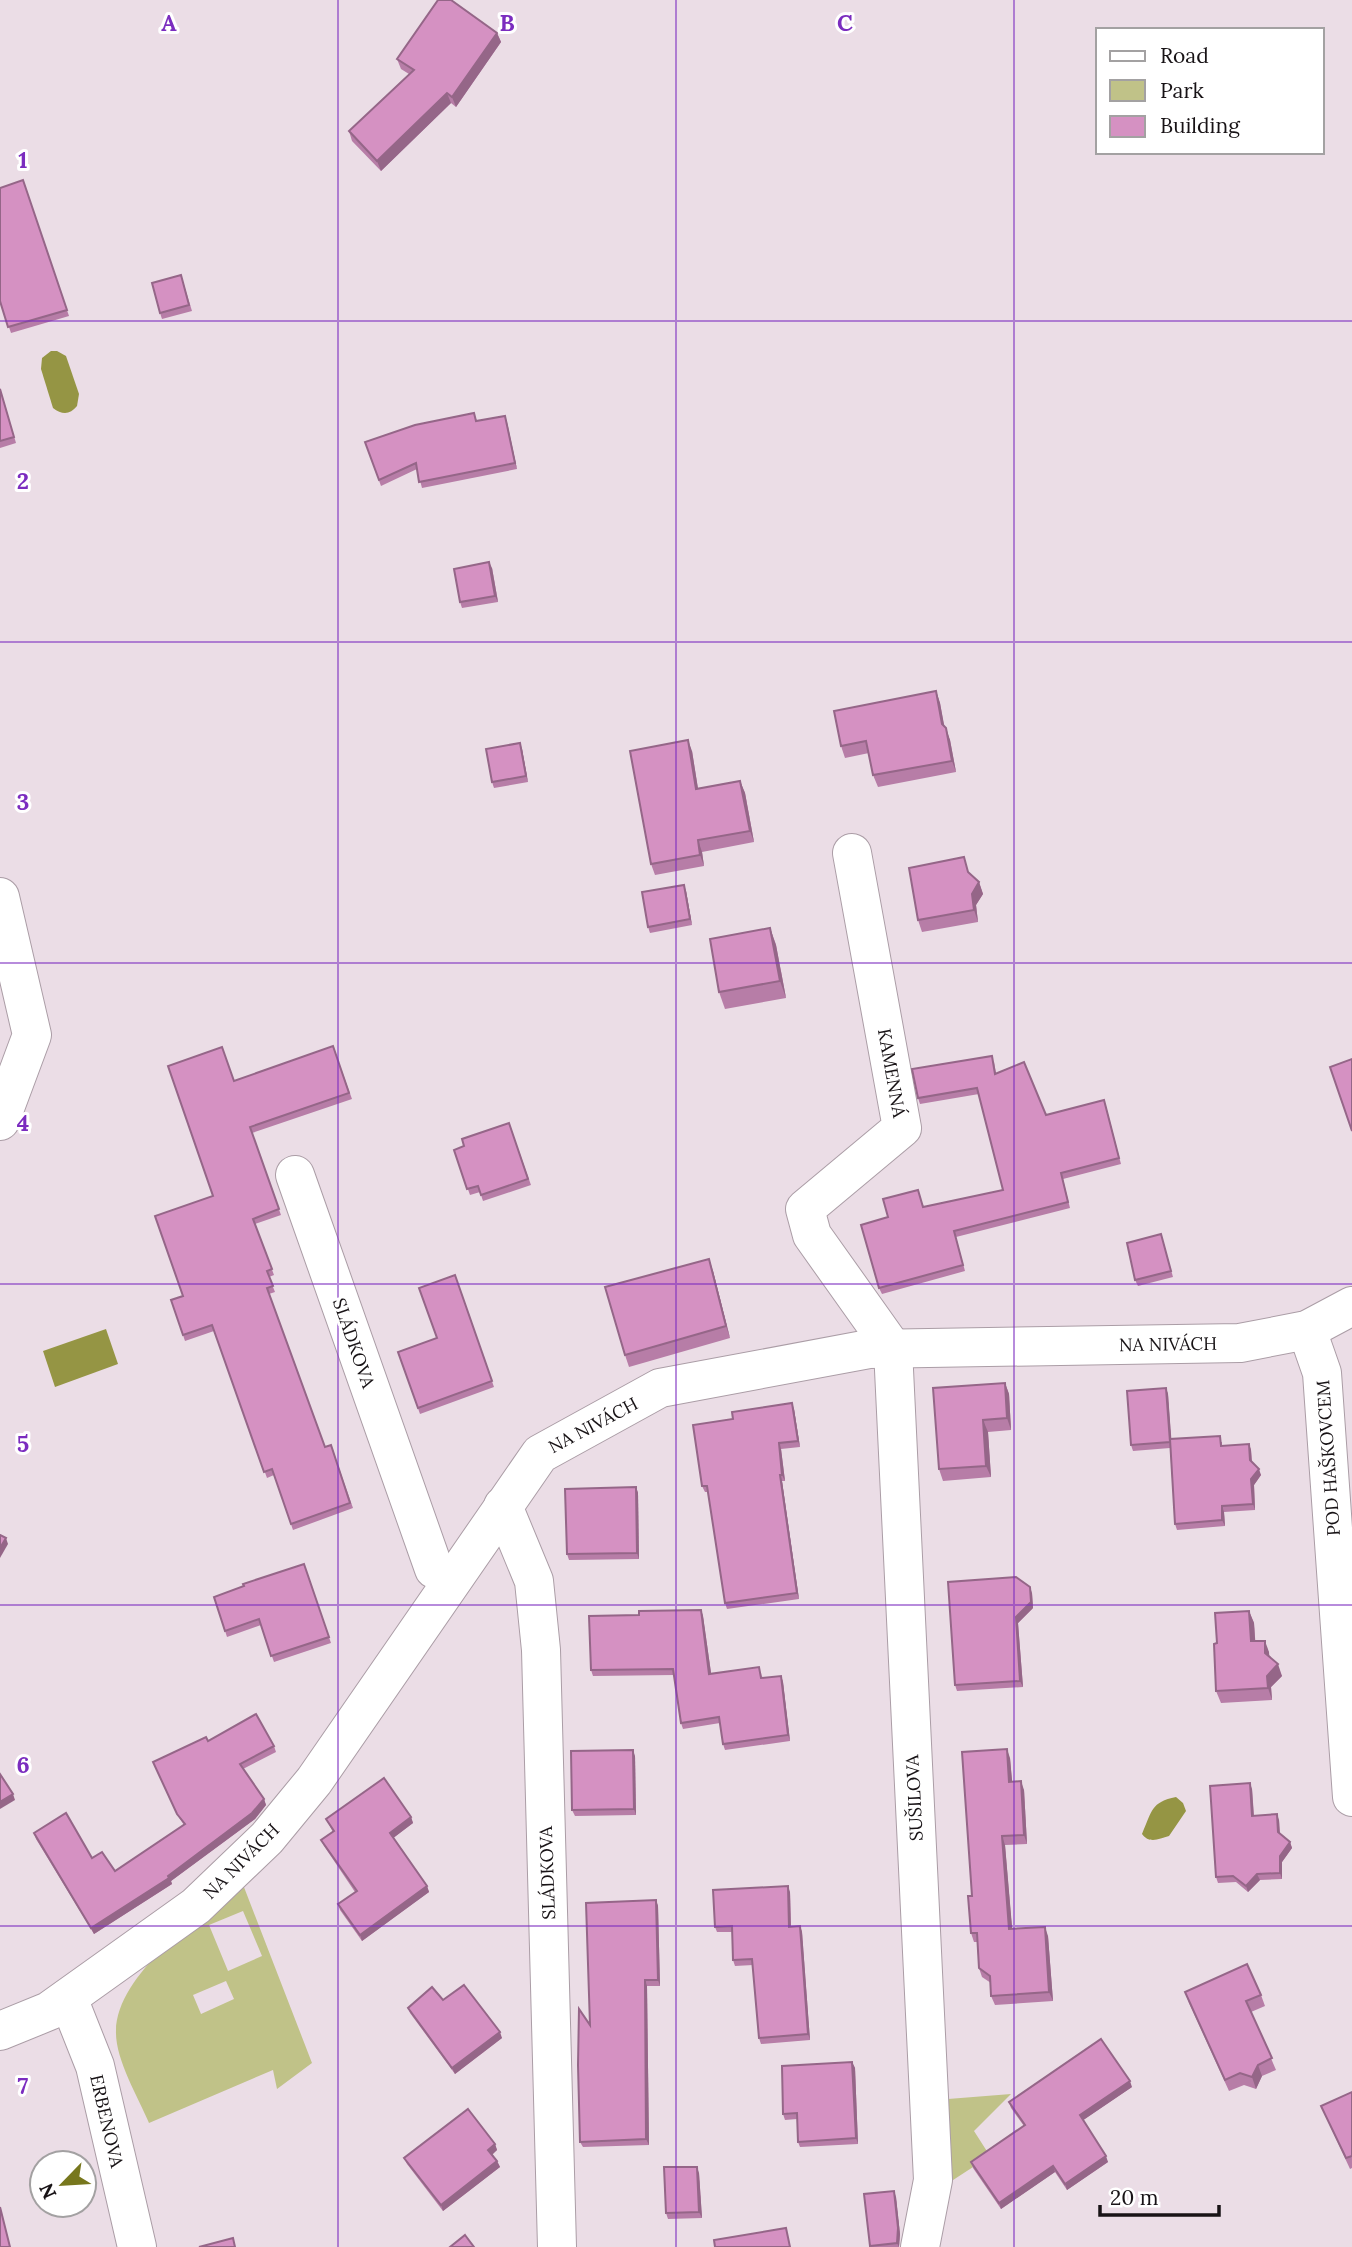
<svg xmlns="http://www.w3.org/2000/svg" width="1352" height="2247" font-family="Lora,serif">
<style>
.green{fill:#c0c288;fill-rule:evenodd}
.water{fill:#959544}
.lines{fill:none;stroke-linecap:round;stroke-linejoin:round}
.minor-casing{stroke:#ab9da6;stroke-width:40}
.minor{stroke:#fff;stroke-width:38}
.wall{fill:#b77da7}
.shaded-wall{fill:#956688}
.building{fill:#d591c2;stroke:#956688;stroke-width:2}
.grid{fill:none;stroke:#7b2cbf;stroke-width:2;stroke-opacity:0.55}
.labels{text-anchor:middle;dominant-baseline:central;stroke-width:6;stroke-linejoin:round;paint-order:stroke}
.street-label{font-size:18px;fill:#181316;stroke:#fff}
.grid-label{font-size:23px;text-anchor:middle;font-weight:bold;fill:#7b2cbf;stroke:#fff;stroke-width:6;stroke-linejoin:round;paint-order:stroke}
</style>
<rect width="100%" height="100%" fill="#ebdde6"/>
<g class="green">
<path d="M242,1882l70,181 -35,26 -4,-19 -124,53c-11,-26 -34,-64 -33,-92 1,-58 85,-114 126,-149zM243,1911l19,45 -34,15 -19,-46zM226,1981l8,18 -33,15 -8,-19z"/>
<polygon points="1011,2094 974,2131 990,2156 950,2182 948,2099"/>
</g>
<g class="water">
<path d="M51,351h6l9,5 13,38 -2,12c-7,9 -15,9 -24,2l-12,-39 1,-11z"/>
<polygon points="106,1329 118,1364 55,1387 43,1351"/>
<path d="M1176,1797l7,6 3,8 -17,25c-10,3 -20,8 -27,-2 10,-23 9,-32 34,-37z"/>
</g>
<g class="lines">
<defs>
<g id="minor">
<polyline points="852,853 902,1128 805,1209 812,1235 893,1349 933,2180 920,2247"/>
<polyline points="0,897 32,1035 0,1121"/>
<polyline points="295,1175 434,1569 453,1579"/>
<polyline points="1307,1330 1322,1373 1352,1797"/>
<polyline points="503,1506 534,1581 541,1650 557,2247"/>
<polyline points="68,1998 95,2066 137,2247"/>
<polyline points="0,2031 49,2011 196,1906 267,1838 314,1781 540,1454 660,1388 869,1349 1240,1343 1307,1330 1352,1306"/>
</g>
</defs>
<use href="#minor" class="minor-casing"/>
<use href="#minor" class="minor"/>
</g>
<g class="wall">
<polygon points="497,33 501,42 456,107 451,103 381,171 352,141 349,131 409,74 401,69 397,59"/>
<polygon points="23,180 69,316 11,333 0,301"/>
<polygon points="181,275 192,311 162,319 160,313"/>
<polygon points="0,388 16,443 0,448"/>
<polygon points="505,416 517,469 422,488 417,469 381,486 365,442"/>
<polygon points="492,568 498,602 462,608 460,602"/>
<polygon points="936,691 940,703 944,726 950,740 956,772 878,787 873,775 869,753 845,758 841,746"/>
<polygon points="522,749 528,782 494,788 492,782"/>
<polygon points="692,751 698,789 740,781 745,793 754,842 702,852 704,866 655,875 651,864"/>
<polygon points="964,857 969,874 979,882 983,894 976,905 978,922 922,932 918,920"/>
<polygon points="686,891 692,925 650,933 648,927"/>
<polygon points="770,928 776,945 786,998 725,1009 719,992"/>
<polygon points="333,1046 352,1099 252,1133 281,1215 255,1224 274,1275 269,1277 275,1292 269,1294 325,1447 331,1445 353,1508 293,1530 274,1475 267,1478 214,1331 185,1341 171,1300 183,1296 213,1196 234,1081"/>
<polygon points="994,1062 996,1073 1046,1115 1106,1106 1121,1164 1063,1179 1070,1208 956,1237 965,1271 882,1294 879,1288 923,1207 1003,1190 979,1094 920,1104 918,1098"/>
<polygon points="509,1123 531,1185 483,1201 480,1192 470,1195 454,1150 464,1146"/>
<polygon points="1161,1234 1173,1277 1138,1286 1135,1280"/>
<polygon points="713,1271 730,1338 629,1367 625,1355"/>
<polygon points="455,1275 494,1387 420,1414 398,1352 437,1338"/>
<polygon points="1005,1383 1009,1394 1011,1430 988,1432 991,1477 943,1481 939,1469"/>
<polygon points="1166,1388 1168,1394 1171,1439 1222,1442 1222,1446 1249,1444 1251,1450 1252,1462 1261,1475 1254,1485 1255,1510 1224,1512 1225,1526 1177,1530 1175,1524 1170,1448 1133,1451 1131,1445"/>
<polygon points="794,1409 800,1447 781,1449 785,1481 782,1481 799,1599 727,1609 725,1603 708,1492 705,1492 702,1486 733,1419"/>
<polygon points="636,1487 638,1493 639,1559 569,1560 567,1554"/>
<polygon points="304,1564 331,1643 274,1662 261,1625 227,1637 214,1597"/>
<polygon points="1032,1593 1033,1608 1018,1623 1023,1687 957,1691 955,1685"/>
<polygon points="701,1610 703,1616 711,1673 761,1673 762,1678 781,1676 783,1682 790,1741 725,1750 723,1744 720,1723 683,1729 681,1723 674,1675 593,1676 591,1670 639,1615"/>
<polygon points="1249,1611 1254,1623 1255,1641 1269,1652 1269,1656 1282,1676 1271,1687 1272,1700 1221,1703 1216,1691 1217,1643"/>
<polygon points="208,1741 274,1746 276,1752 243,1769 264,1799 266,1805 255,1819 171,1881 172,1884 94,1934 36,1839 34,1833 92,1858 115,1871 184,1825 180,1819 153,1762"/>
<polygon points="635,1756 636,1815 575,1816 572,1810"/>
<polygon points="1010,1758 1012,1782 1024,1790 1027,1844 1005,1845 1012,1929 1048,1936 1053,2001 995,2005 991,1996 991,1983 982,1977 979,1968 977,1942 974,1942 971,1933 972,1896"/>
<polygon points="1252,1789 1254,1815 1279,1820 1280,1834 1290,1842 1292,1848 1282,1862 1282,1879 1260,1880 1248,1892 1236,1882 1218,1883 1216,1877"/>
<polygon points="411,1817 413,1823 393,1838 427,1886 429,1892 362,1941 340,1910 338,1904 355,1892 324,1846 321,1840 333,1832 326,1819"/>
<polygon points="790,1892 791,1927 800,1926 802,1932 810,2040 761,2044 759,2038 753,1965 735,1966 733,1960 732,1932 717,1932 715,1927"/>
<polygon points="656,1900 658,1906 660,1986 647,1986 649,2145 583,2147 580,2142 590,2025"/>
<polygon points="1185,1992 1261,1995 1265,2006 1251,2012 1276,2070 1262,2076 1256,2089 1244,2085 1229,2091 1189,2003"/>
<polygon points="443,2000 502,2038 455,2074 410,2013 408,2008"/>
<polygon points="852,2062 855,2068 858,2144 800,2147 798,2142 797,2119 785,2120 783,2114"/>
<polygon points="1132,2087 1083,2120 1108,2162 1067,2190 1055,2172 1001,2209 973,2168 971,2162 1024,2126 1011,2108 1009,2102"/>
<polygon points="1352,2092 1352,2168 1350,2169 1321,2106"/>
<polygon points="495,2144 497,2150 492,2154 497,2161 500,2167 443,2211 407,2164 404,2158"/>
<polygon points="699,2173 702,2218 668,2219 666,2213"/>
<polygon points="864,2194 896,2197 900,2234 899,2247 871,2247"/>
</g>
<g class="shaded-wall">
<polygon points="497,33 501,42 456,107 452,97"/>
<polygon points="447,93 451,103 381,171 377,161"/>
<polygon points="505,416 507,422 517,469 515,463"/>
<polygon points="489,562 492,568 498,602 495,596"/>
<polygon points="936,691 940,703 946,735 942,724"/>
<polygon points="946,728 950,740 956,772 952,761"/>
<polygon points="688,740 692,751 700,801 696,789"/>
<polygon points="520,743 522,749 528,782 526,776"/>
<polygon points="740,781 745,793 754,842 750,831"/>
<polygon points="698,840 702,852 704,866 700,855"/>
<polygon points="979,882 983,894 976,905 978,922 974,910 972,894"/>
<polygon points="684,885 686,891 692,925 690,919"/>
<polygon points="770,928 776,945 786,998 780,981"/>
<polygon points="709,1259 713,1271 730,1338 726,1326"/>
<polygon points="1005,1383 1009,1394 1011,1430 1007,1418"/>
<polygon points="1166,1388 1168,1394 1172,1448 1170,1442"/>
<polygon points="792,1403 794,1409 800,1447 798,1441"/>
<polygon points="983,1420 988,1432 991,1477 986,1466"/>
<polygon points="779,1443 781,1449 785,1481 782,1475"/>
<polygon points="1249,1444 1251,1450 1252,1466 1250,1460"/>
<polygon points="1259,1469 1261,1475 1254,1485 1255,1510 1253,1504 1251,1479"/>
<polygon points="780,1475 782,1481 799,1599 797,1593"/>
<polygon points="636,1487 638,1493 639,1559 637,1553"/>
<polygon points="1222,1506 1224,1512 1225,1526 1222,1520"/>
<polygon points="6,1538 8,1544 0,1558 0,1548"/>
<polygon points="1030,1587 1032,1593 1033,1608 1018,1623 1023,1687 1020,1681 1016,1617"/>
<polygon points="701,1610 703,1616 712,1680 709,1674"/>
<polygon points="1249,1611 1254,1623 1256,1652 1251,1641"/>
<polygon points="1265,1641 1269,1652 1270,1665 1265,1653"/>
<polygon points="1278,1664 1282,1676 1271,1687 1272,1700 1268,1688 1267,1676"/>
<polygon points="781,1676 783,1682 790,1741 788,1735"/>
<polygon points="1007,1749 1010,1758 1013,1791 1009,1782"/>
<polygon points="633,1750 635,1756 636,1815 634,1809"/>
<polygon points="1021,1781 1024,1790 1027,1844 1024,1835"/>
<polygon points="1250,1783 1252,1789 1254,1821 1252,1816"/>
<polygon points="13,1794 15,1800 0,1809 0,1802"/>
<polygon points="264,1799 266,1805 255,1819 171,1881 172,1884 94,1934 91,1928 168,1876"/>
<polygon points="1277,1814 1279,1820 1280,1838 1278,1832"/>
<polygon points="411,1817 413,1823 392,1839 390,1833"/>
<polygon points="1002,1836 1005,1845 1013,1938 1009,1929"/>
<polygon points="1290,1842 1292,1848 1282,1862 1282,1879 1280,1873 1280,1856"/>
<polygon points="1257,1874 1260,1880 1248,1892 1246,1886"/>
<polygon points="427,1886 429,1892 362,1941 360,1935"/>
<polygon points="788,1886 790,1892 791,1933 789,1927"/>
<polygon points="656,1900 658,1906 660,1986 658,1980"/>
<polygon points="800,1926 802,1932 810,2040 808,2034"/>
<polygon points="1045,1927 1048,1936 1053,2001 1049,1992"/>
<polygon points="645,1980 647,1986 649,2145 646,2139"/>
<polygon points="500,2032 502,2038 455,2074 452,2068"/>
<polygon points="852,2062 855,2068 858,2144 856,2138"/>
<polygon points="1258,2065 1262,2076 1256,2089 1252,2077"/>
<polygon points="1130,2081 1132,2087 1082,2121 1080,2115"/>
<polygon points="495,2144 497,2150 491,2156 488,2150"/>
<polygon points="1106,2156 1108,2162 1067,2190 1065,2184"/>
<polygon points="497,2161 500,2167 443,2211 441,2205"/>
<polygon points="1053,2166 1055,2172 1001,2209 999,2203"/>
<polygon points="697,2167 699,2173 702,2218 699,2212"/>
<polygon points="894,2191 896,2197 900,2234 899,2247 897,2243"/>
</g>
<g class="building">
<polygon points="438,0 451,0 497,33 452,97 447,93 377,161 349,131 414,70 397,59"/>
<polygon points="23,180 67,310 8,327 0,301 0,188"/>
<polygon points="181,275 189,305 160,313 152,283"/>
<polygon points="0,389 14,437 0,441"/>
<polygon points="474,413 476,421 505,416 515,463 419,482 416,463 379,480 365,442 415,425"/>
<polygon points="489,562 495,596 460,602 454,569"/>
<polygon points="936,691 942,724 946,728 952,761 873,775 866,741 841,746 834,711"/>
<polygon points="688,740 696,789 740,781 750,831 698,840 700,855 651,864 630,751"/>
<polygon points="520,743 526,776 492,782 486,749"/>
<polygon points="964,857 968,872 979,882 972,894 974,910 918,920 909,868"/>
<polygon points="684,885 690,919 648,927 642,892"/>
<polygon points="770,928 780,981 719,992 710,939"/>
<polygon points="333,1046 349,1093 250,1127 279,1209 253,1219 272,1269 267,1271 273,1286 267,1288 325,1447 331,1445 350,1503 291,1524 272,1469 264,1472 212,1325 183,1335 171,1300 183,1296 155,1216 213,1196 168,1066 222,1047 234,1081"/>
<polygon points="992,1056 995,1074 1024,1062 1046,1115 1104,1100 1119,1158 1061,1173 1068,1202 954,1231 963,1265 879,1288 861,1225 888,1217 883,1199 918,1190 923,1207 1003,1190 977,1088 918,1098 912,1069"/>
<polygon points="1352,1059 1352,1131 1330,1067"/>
<polygon points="509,1123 528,1179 481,1195 478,1186 467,1189 454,1150 464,1146 462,1139"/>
<polygon points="1161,1234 1171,1271 1135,1280 1127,1243"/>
<polygon points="709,1259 726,1326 625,1355 605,1287"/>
<polygon points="455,1275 492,1381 418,1408 398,1352 437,1338 419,1288"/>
<polygon points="1005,1383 1007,1418 983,1420 986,1466 939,1469 933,1388"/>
<polygon points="1166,1388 1170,1442 1131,1445 1127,1391"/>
<polygon points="792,1403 798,1441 779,1443 782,1475 780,1475 797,1593 725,1603 707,1486 702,1486 693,1425 733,1419 732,1412"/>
<polygon points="1220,1436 1221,1446 1249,1444 1250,1460 1259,1469 1251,1479 1253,1504 1222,1506 1222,1520 1175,1524 1170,1439"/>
<polygon points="636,1487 637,1553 567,1554 565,1489"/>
<polygon points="0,1535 6,1538 0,1548"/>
<polygon points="304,1564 329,1637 271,1656 259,1619 225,1631 214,1597 244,1586 243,1584"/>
<polygon points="1016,1577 1030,1587 1031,1602 1016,1617 1020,1681 955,1685 948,1582"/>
<polygon points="701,1610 709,1674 759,1667 761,1678 781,1676 788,1735 723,1744 719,1717 681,1723 673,1669 591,1670 589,1616 639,1615 639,1611"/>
<polygon points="1249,1611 1251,1641 1265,1641 1265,1653 1278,1664 1267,1676 1268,1688 1216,1691 1214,1644 1217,1643 1215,1613"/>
<polygon points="256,1714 274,1746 240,1764 264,1799 252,1813 168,1876 169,1878 91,1928 34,1833 66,1813 92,1858 102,1852 115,1871 185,1824 177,1814 153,1762 206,1737 208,1741"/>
<polygon points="1007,1749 1009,1782 1021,1781 1024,1835 1002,1836 1009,1929 1045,1927 1049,1992 991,1996 990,1976 979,1968 977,1933 971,1933 968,1896 972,1896 962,1752"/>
<polygon points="633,1750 634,1809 572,1810 571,1751"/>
<polygon points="0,1774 13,1794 0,1802"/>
<polygon points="384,1778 411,1817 390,1833 427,1886 360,1935 338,1904 357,1891 321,1840 334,1831 326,1819"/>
<polygon points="1250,1783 1252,1816 1277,1814 1278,1832 1290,1842 1280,1856 1280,1873 1257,1874 1246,1886 1233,1876 1216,1877 1210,1786"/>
<polygon points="788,1886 789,1927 800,1926 808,2034 759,2038 752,1959 733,1960 732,1926 715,1927 713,1890"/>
<polygon points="656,1900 658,1980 645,1980 646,2139 580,2142 578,2065 579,2009 590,2025 586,1903"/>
<polygon points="1247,1964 1261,1995 1246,2001 1272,2058 1258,2065 1252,2077 1240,2073 1225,2080 1185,1992"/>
<polygon points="464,1985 500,2032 452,2068 408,2008 432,1987 443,2000"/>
<polygon points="1101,2039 1130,2081 1080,2115 1106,2156 1065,2184 1053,2166 999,2203 971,2162 1025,2125 1009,2102"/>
<polygon points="852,2062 856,2138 798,2142 797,2113 783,2114 782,2066"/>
<polygon points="1352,2092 1352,2156 1346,2158 1321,2106"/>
<polygon points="468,2109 495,2144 488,2150 497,2161 441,2205 404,2158"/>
<polygon points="664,2167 697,2167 699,2212 666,2213"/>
<polygon points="894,2191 898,2228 897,2243 870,2246 864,2194"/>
<polygon points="0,2207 10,2247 0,2247"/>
<polygon points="786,2228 790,2247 715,2247 714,2240"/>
<polygon points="465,2235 474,2247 450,2247"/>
<polygon points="233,2238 235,2247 199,2247"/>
</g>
<path class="grid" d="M338,0v2247M676,0v2247M1014,0v2247M0,321h1352M0,642h1352M0,963h1352M0,1284h1352M0,1605h1352M0,1926h1352"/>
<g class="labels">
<g class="street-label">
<text transform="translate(892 1073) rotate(80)">KAMENNÁ</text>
<text transform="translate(354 1343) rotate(71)">SLÁDKOVA</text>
<text transform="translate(1168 1344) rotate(-1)">NA NIVÁCH</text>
<text transform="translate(593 1425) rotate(-28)">NA NIVÁCH</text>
<text transform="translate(1328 1458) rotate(-94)">POD HAŠKOVCEM</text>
<text transform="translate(914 1798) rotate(-93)">SUŠILOVA</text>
<text transform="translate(241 1861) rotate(-45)">NA NIVÁCH</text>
<text transform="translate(547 1873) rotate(-92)">SLÁDKOVA</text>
<text transform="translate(107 2121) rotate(77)">ERBENOVA</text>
</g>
</g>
<g class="grid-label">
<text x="169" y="31">A</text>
<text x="507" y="31">B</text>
<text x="845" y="31">C</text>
<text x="23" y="168">1</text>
<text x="23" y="489">2</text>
<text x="23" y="810">3</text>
<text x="23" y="1131">4</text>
<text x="23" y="1452">5</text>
<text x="23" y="1773">6</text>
<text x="23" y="2094">7</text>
</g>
<rect x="1096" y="28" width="228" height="126" fill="#ffffff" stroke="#a3a1a2" stroke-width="2"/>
<rect x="1110" y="51" width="35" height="10" fill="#ffffff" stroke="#a3a1a2" stroke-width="2"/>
<text x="1160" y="63" font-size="21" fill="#181316">Road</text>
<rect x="1110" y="80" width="35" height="21" fill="#c0c288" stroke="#a3a1a2" stroke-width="2"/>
<text x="1160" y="98" font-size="21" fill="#181316">Park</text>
<rect x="1110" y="116" width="35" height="21" fill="#d591c2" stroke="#a3a1a2" stroke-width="2"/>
<text x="1160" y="133" font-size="21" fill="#181316">Building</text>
<g transform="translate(63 2184) rotate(245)"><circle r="33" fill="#ffffff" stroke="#a3a1a2" stroke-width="2"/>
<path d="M0-5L12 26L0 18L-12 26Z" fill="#77771d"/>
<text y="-10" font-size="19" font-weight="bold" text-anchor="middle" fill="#181316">N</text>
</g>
<path d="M1100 2205v10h119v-10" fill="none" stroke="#181316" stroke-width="3.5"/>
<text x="1110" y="2205" font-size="21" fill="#181316" stroke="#ffffff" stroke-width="5" paint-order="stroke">20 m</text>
</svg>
